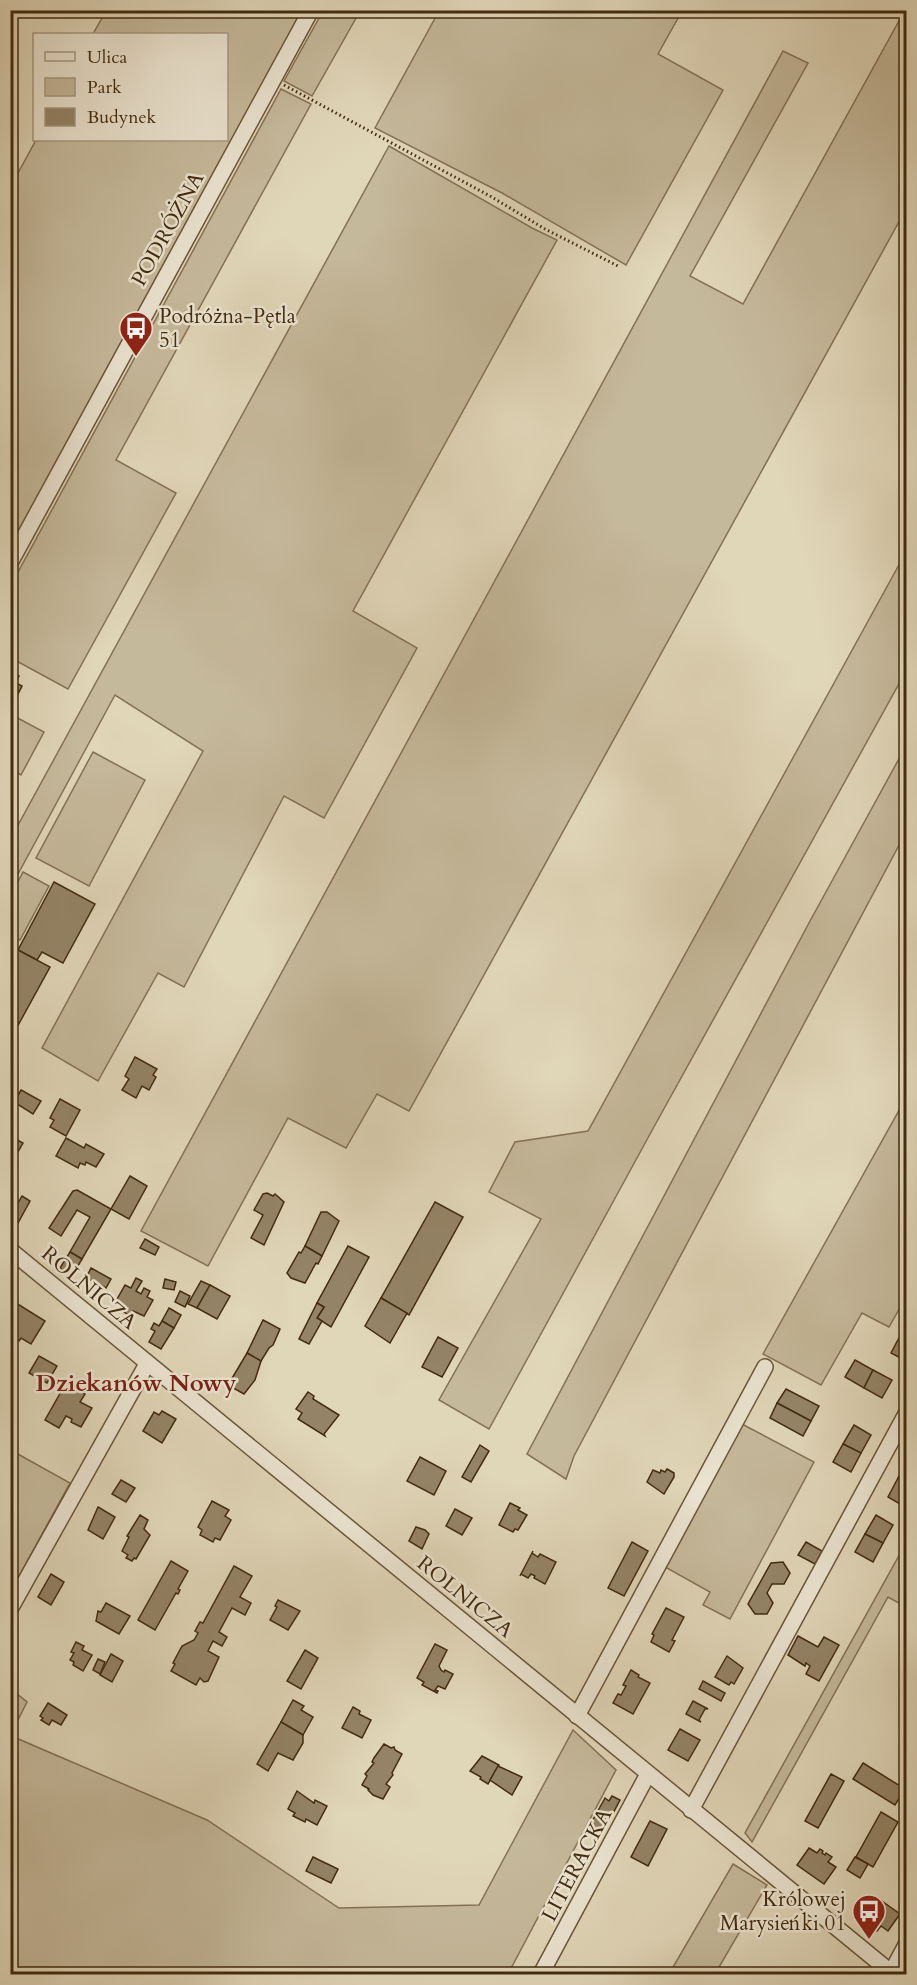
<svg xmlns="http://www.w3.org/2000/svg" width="917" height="1985" font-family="Cardo,serif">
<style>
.green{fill:#c5b99b;stroke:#847255;stroke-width:1.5}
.building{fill:#948467;stroke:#422c0f;stroke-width:1.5}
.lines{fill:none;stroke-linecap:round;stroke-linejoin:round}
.minor-casing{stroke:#6a5639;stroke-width:18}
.path{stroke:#422c0f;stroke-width:3;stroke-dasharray:1.5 3;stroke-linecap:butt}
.minor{stroke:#ebe4d1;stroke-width:15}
.labels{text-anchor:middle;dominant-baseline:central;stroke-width:5;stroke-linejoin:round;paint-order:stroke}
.street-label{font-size:21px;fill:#422c0f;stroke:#ebe4d1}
.poi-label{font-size:21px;fill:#422c0f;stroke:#ebe4d1;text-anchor:start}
.quarter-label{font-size:24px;font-weight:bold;fill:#7a1f14;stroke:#ebe4d1}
</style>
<rect width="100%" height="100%" fill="#e0d6b8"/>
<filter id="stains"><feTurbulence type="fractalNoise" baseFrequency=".00333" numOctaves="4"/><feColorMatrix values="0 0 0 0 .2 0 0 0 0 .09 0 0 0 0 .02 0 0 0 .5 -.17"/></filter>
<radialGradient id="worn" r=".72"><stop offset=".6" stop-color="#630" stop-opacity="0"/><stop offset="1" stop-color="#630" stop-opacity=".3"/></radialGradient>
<g class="green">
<polygon points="905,10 906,11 906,209 409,1111 377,1094 346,1148 288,1118 208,1266 141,1231 783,51 808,63 690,276 743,304"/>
<polygon points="106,11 302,11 11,545 11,186 36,140 226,140 226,34 93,34"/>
<polygon points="323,11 360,11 312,96 284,81"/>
<polygon points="439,11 682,11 658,54 723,90 626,265 502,193 375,128"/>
<polygon points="281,89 311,104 116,460 176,493 68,689 11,658 11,585"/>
<polygon points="389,146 532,228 557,240 353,611 417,648 324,818 284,796 184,987 158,973 98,1081 42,1048 203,751 115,695 11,887 11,838"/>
<polygon points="906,552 906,671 655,1125 489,1429 439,1400 541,1219 489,1192 515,1142 588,1131"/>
<polygon points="10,714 44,732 21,775 11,769"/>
<polygon points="906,746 906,832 574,1456 566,1479 527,1454 810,921"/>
<polygon points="93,752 145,780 89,886 36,858"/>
<polygon points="23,872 49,886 20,940 11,936 11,895"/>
<polygon points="906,1098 906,1300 905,1299 889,1327 862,1313 821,1385 763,1354"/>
<polygon points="742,1424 814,1462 730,1619 703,1605 710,1592 665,1567"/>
<polygon points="16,1453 70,1483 11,1591 10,1464"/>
<polygon points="906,1543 906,1607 888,1597 752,1842 745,1833"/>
<polygon points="11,1689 27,1702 11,1734"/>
<polygon points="573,1730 616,1770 508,1974 11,1974 10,1744 16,1738 207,1820 339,1908 479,1905"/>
<polygon points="733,1864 767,1885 715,1974 669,1974"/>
</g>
<g class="building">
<polygon points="10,669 19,676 16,683 22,686 16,698 10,695"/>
<polygon points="54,882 95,904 63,963 42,952 37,960 18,950"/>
<polygon points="10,950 16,953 18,950 50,967 10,1040"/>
<polygon points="135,1057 157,1069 153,1075 156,1077 149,1090 142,1086 136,1098 122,1090 129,1079 125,1076"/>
<polygon points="21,1090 41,1101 33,1114 14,1102"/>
<polygon points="60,1099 80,1110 66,1136 50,1127 54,1120 50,1118"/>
<polygon points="10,1136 23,1143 15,1157 10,1155"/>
<polygon points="66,1138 84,1148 86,1144 104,1154 96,1167 86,1162 85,1165 80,1163 78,1168 56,1156"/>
<polygon points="130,1176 147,1186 129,1219 111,1209"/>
<polygon points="77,1190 111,1209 82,1259 70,1252 90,1217 77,1210 61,1236 49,1228 73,1191"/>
<polygon points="267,1193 273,1196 275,1194 284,1202 264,1245 251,1238 263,1215 254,1210 263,1194"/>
<polygon points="22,1196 30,1201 18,1223 10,1219 10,1198 18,1203"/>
<polygon points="435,1202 463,1217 409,1315 381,1298"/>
<polygon points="321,1212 327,1212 339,1221 322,1256 305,1246"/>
<polygon points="145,1239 159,1247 155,1255 140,1248"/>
<polygon points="305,1246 322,1256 318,1264 316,1263 305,1283 291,1278 287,1273 299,1252 301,1253"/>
<polygon points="348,1246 369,1257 331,1327 317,1318 324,1307 317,1303"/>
<polygon points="70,1252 82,1259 72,1276 60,1268"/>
<polygon points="91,1268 111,1279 106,1288 86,1278"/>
<polygon points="136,1278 142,1281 136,1291 141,1294 144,1288 150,1291 147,1297 153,1300 144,1316 133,1311 130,1316 124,1312 127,1307 116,1301 125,1285 131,1288"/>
<polygon points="165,1279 176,1282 174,1290 163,1288"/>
<polygon points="201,1281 210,1285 197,1308 188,1304"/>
<polygon points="210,1285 230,1296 217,1319 197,1308"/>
<polygon points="180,1291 190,1296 185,1307 175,1302"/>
<polygon points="381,1298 407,1313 390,1343 365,1326"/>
<polygon points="16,1303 45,1321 31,1344 21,1338 19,1341 14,1338 16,1335 10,1332 10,1312"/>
<polygon points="317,1303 324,1307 317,1318 322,1321 309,1344 299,1339"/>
<polygon points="169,1308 181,1315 174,1328 162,1321"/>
<polygon points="263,1320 280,1329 273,1345 269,1348 261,1361 247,1353"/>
<polygon points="162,1321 174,1328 161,1349 149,1342 155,1331 151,1329 154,1323 159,1326"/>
<polygon points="906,1324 906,1337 901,1334"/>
<polygon points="901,1334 906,1337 906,1361 891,1353"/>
<polygon points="438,1337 458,1348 442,1377 422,1367"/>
<polygon points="247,1353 261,1361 255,1380 244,1394 228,1385"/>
<polygon points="39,1356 57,1366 47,1383 29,1373"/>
<polygon points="855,1360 873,1370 864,1388 845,1377"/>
<polygon points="873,1370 892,1380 882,1398 864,1388"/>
<polygon points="66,1383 85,1394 80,1402 92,1408 81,1427 71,1422 72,1419 66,1416 59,1428 45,1420"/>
<polygon points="786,1389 819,1406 811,1421 777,1403"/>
<polygon points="308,1392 314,1396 313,1399 339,1415 324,1434 325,1436 298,1419 302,1413 296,1409"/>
<polygon points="777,1403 811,1421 803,1436 770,1418"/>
<polygon points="162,1411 176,1419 162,1443 143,1431 154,1412 159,1415"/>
<polygon points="854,1425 871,1435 861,1453 843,1444"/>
<polygon points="843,1444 861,1453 851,1472 833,1462"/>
<polygon points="480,1445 489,1451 471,1482 462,1477"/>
<polygon points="420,1457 446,1471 434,1495 407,1481"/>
<polygon points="906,1463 906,1483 898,1478"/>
<polygon points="667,1469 674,1473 674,1477 664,1494 647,1482 653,1470 660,1473 661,1470 665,1472"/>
<polygon points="898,1478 906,1483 905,1507 888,1497"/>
<polygon points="121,1480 135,1488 126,1502 112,1494"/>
<polygon points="212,1501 229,1510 225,1516 231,1520 220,1540 215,1538 213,1542 200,1535 202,1530 198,1527"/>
<polygon points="510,1503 520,1508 518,1510 527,1515 518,1530 515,1529 513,1532 499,1525"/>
<polygon points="98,1507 115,1517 103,1539 88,1530"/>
<polygon points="455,1509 472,1518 462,1535 446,1526"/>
<polygon points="140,1515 148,1520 144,1529 150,1535 136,1559 134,1558 132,1561 126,1558 128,1555 122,1551 129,1537 127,1536"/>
<polygon points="876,1515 893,1525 883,1543 865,1534"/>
<polygon points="416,1527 425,1530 429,1534 422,1549 409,1541"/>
<polygon points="865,1534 883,1543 873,1562 855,1552"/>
<polygon points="632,1542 648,1551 624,1596 608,1588"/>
<polygon points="806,1542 822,1551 815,1564 798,1555"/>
<polygon points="533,1551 532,1553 538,1557 540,1554 556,1562 545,1584 534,1578 535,1576 531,1574 528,1578 521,1574 520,1576"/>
<polygon points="171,1561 188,1571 178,1589 180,1590 178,1594 176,1593 155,1630 138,1620"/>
<polygon points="783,1562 790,1573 784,1584 772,1584 767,1593 773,1603 767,1614 755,1614 748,1604 771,1563"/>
<polygon points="234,1566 252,1576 240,1597 251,1603 245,1615 232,1608 219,1632 227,1637 222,1646 213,1641 208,1651 219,1657 208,1681 204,1682 200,1678 196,1685 171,1671 175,1664 173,1663 182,1646 194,1640 198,1633 195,1631 200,1622 203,1623"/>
<polygon points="51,1574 64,1582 51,1605 38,1597"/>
<polygon points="278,1600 300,1611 288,1630 270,1620 277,1607 275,1606"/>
<polygon points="106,1603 130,1616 119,1634 96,1621 98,1611 101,1612"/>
<polygon points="666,1608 684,1617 672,1640 675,1641 669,1652 651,1642 654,1635 652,1634"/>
<polygon points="798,1636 818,1647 824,1637 839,1645 819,1681 806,1674 810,1666 806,1663 805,1666 788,1655"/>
<polygon points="76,1642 84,1646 82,1650 92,1655 83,1671 73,1665 74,1662 70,1660 74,1653 71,1652"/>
<polygon points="435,1644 447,1650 439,1666 441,1670 444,1672 445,1670 453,1674 445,1689 438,1686 435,1690 438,1691 437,1693 422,1685 424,1682 417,1678"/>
<polygon points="305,1650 318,1658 301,1689 287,1681"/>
<polygon points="111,1654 123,1661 112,1682 100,1675"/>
<polygon points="727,1656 743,1668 734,1684 731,1682 729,1685 715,1677"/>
<polygon points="98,1659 105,1662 100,1674 93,1670"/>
<polygon points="631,1670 639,1675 638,1677 650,1683 633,1714 613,1703 618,1694 621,1695 626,1686 623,1685"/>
<polygon points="703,1681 725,1693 721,1701 699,1689"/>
<polygon points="293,1700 304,1706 301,1710 313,1717 303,1735 281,1722"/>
<polygon points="693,1701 708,1709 705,1709 699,1720 701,1722 686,1714"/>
<polygon points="48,1703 67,1715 61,1725 52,1720 49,1725 41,1720 43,1718 40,1716"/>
<polygon points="353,1707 360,1711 359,1714 371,1720 362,1738 342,1728"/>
<polygon points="281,1722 303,1735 303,1743 293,1760 278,1753 268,1771 257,1764"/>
<polygon points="680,1729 700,1740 688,1761 668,1750"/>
<polygon points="384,1744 391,1748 394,1747 395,1750 402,1754 392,1773 393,1775 386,1784 390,1787 383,1799 373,1795 368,1790 369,1789 362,1785 367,1776 365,1774 374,1763 372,1762 374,1758"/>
<polygon points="482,1756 499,1765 488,1784 480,1779 481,1777 470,1771"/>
<polygon points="863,1763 905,1789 895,1805 853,1779"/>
<polygon points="498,1766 522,1777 512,1795 490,1780"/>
<polygon points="831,1774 844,1781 818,1828 805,1821"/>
<polygon points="297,1791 314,1803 315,1800 327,1806 317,1825 306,1819 305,1822 293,1816 295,1813 288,1809"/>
<polygon points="612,1796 620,1800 603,1832 590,1825 605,1798 609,1801"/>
<polygon points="881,1812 898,1822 873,1867 856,1857"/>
<polygon points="650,1821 667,1829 648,1866 631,1857"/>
<polygon points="809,1848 817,1853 820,1849 823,1851 822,1853 825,1855 826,1853 832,1857 828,1862 836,1867 824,1884 797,1865"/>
<polygon points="313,1857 338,1869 331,1883 306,1871"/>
<polygon points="855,1857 868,1864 860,1878 847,1870"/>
<polygon points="879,1899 900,1914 888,1931 881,1926 877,1931 872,1927 875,1921 867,1915"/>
</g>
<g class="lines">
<defs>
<g id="minor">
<polyline points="10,563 311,10"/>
<polyline points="10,1250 893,1974"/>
<polyline points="10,1609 147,1364"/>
<polyline points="577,1716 765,1367"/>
<polyline points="691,1810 906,1414"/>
<polyline points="891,1973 906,1945"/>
<polyline points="541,1974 648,1774"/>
</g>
</defs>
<use href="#minor" class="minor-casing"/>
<polyline class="path" points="284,85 490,196 545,229 620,267"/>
<use href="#minor" class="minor"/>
</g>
<defs>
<symbol id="bus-pin" viewBox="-11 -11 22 30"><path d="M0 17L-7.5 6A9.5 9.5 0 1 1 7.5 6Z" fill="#8f2418" stroke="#ebe4d1"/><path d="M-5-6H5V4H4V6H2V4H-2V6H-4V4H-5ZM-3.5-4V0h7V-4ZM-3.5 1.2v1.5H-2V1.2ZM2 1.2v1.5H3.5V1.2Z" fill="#fff"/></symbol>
</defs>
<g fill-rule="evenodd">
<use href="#bus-pin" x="117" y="309" width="38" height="52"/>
<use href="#bus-pin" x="850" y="1892" width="38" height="52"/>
</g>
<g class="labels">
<g class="street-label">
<text transform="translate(168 229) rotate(-61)">PODRÓŻNA</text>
<text transform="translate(89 1288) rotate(40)">ROLNICZA</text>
<text transform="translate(465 1597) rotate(39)">ROLNICZA</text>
<text transform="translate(577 1865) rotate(-62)">LITERACKA</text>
</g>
<g class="poi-label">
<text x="159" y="316">Podróżna-Pętla<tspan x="159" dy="24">51</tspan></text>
<text x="846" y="1899" text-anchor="end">Królowej<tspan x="846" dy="24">Marysieńki 01</tspan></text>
</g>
<g class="quarter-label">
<text x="136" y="1383">Dziekanów Nowy</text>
</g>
</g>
<rect width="917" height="1985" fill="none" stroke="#e0d6b8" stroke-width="36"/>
<rect x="12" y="12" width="893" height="1961" fill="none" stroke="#422c0f" stroke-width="3"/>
<rect x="18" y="18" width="881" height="1949" fill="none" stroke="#422c0f" stroke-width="1.5"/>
<rect x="33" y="33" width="195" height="108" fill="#ebe4d1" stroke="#a79a83" stroke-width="1.5"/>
<rect x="45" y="52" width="30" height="9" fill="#ebe4d1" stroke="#a79a83" stroke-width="1.5"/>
<text x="87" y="63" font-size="18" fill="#422c0f">Ulica</text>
<rect x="45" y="78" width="30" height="18" fill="#c5b99b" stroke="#a79a83" stroke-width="1.5"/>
<text x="87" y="93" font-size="18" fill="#422c0f">Park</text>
<rect x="45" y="108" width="30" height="18" fill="#948467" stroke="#a79a83" stroke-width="1.5"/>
<text x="87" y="123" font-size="18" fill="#422c0f">Budynek</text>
<rect width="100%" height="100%" filter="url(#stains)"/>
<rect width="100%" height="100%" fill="url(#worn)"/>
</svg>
